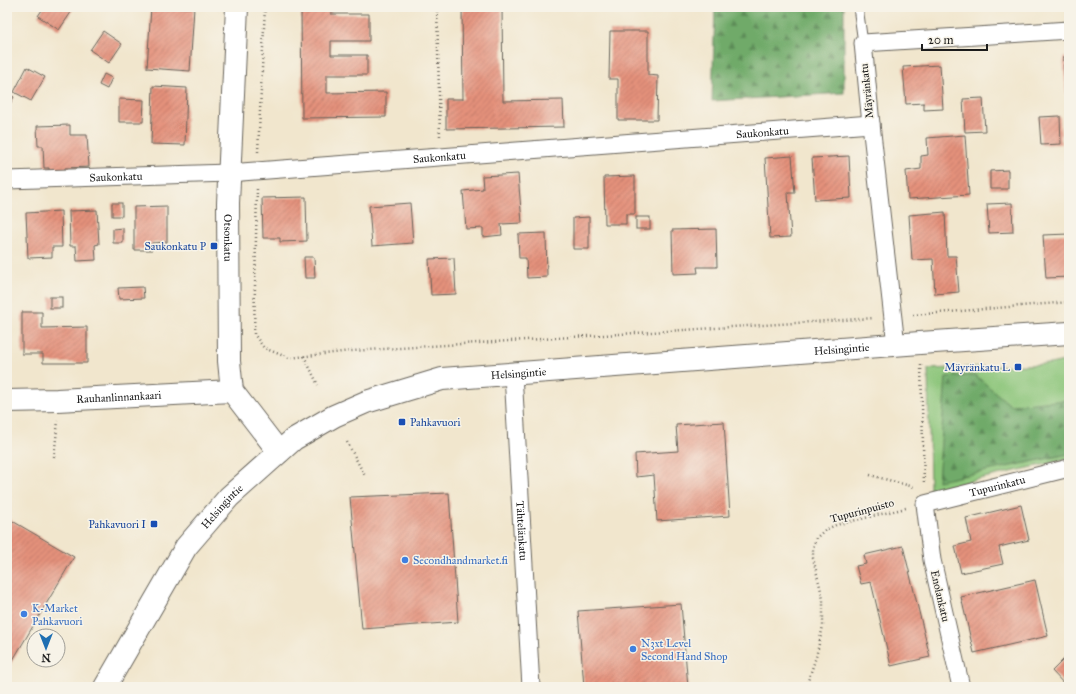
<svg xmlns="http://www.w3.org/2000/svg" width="1076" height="694" font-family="'IM FELL Great Primer',serif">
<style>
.green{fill:#8bc579;stroke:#54704a}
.forest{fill:url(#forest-firs);stroke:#466342}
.building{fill:url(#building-hatch)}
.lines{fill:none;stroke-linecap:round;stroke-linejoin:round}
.lane-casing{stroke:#67635a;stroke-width:11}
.street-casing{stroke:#67635a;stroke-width:19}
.secondary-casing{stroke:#67635a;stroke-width:24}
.path{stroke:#67635a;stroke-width:2.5;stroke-dasharray:1 3;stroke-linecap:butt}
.lane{stroke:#fff;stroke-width:9}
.street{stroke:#fff;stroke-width:17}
.secondary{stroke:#fff;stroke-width:22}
.transit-dot{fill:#1a4fb4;stroke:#f7f3e8;stroke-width:1.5}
.shop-dot{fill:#3f7fe0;stroke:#f7f3e8;stroke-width:1.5}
.labels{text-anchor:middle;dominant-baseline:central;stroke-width:3;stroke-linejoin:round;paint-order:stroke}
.street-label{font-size:11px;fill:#1c1c1c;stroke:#f7f3e8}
.transit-label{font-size:11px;fill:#164399;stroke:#f7f3e8;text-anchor:end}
.shop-label{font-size:11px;fill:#366cbe;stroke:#f7f3e8;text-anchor:start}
</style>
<defs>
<pattern id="forest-firs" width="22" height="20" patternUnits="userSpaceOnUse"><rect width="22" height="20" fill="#70aa69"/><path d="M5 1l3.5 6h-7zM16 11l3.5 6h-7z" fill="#5b8a56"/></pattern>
<pattern id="building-hatch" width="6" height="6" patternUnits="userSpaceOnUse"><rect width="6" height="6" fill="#e4917b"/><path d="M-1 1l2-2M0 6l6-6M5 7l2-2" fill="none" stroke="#b87664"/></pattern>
</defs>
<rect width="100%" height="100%" fill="#f7f3e8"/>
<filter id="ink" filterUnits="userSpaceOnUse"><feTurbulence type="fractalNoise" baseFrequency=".025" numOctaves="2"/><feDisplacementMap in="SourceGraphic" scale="8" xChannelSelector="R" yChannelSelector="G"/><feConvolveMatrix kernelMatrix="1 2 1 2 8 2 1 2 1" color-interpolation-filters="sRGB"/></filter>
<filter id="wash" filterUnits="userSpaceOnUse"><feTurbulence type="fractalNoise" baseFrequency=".012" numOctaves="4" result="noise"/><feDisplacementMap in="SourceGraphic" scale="16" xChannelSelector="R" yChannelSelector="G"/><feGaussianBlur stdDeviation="0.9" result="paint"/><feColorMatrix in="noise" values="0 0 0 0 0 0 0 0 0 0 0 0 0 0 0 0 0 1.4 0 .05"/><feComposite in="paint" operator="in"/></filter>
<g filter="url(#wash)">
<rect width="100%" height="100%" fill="#f1e6cd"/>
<polygon class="green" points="1069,360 1069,459 930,490 928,369 1050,364"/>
<g class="forest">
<polygon points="715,7 844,7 844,93 712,101"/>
<polygon points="975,375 1010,405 1069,400 1069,454 938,481 946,377"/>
</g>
<g id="blocks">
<g class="building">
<polygon points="44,7 72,7 74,8 59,30 38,16"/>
<polygon points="151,7 194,8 190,71 147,68"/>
<polygon points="301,7 331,7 331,14 369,14 369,41 331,41 331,55 367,55 367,75 327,75 327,93 386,92 386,117 302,118"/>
<polygon points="462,7 502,7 503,101 563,100 564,127 446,129 446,99 463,99"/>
<polygon points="103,31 122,44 109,63 90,50"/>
<polygon points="610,31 648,31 648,75 658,76 657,120 618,120 618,79 609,79"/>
<polygon points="1063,57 1069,57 1069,109 1067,109"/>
<polygon points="940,65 943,109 924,110 924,103 906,104 903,67"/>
<polygon points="27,67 45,77 31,101 14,92"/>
<polygon points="104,74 112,78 107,89 99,85"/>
<polygon points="153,86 187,88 185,145 151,144"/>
<polygon points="7,93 14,97 7,109"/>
<polygon points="983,98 985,131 965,132 963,99"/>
<polygon points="119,99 144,100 143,122 119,122"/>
<polygon points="1060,116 1061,144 1041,145 1039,117"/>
<polygon points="70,125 70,135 87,135 89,167 65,168 65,174 49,175 49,168 44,168 43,146 38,146 37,126"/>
<polygon points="965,135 969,195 908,199 906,171 921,169 921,156 928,155 927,138"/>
<polygon points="792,156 795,193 788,193 791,237 770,238 765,158"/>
<polygon points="849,156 851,198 815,200 812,158"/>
<polygon points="1008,170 1008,189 990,189 990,171"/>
<polygon points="518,174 522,223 501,224 502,235 483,237 483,228 466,229 463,191 483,189 482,176"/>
<polygon points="635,176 635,214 626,214 626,224 605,224 604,177"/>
<polygon points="306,197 307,241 280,242 280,238 263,238 262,198"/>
<rect x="112" y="203" width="10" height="13"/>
<polygon points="410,203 413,243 372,246 369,206"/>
<polygon points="1012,203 1013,232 989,233 987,204"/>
<polygon points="167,206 167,242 152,243 152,250 134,250 134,207"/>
<polygon points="97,210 99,244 95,245 96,260 77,261 76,246 70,246 69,211"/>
<polygon points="61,211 62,247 52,247 52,257 28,258 26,213"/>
<polygon points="945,212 947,256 956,256 959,292 935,294 933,259 912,260 909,215"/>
<polygon points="589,217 589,249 573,249 573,218"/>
<rect x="636" y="217" width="14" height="12"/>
<polygon points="123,228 123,243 113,243 113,229"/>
<polygon points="716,229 717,267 697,267 698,273 673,274 672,230"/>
<polygon points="546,233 547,277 527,278 526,258 519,258 518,234"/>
<polygon points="1069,234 1069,277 1046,278 1043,235"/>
<polygon points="304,257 314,257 315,278 305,278"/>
<polygon points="454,258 456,294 431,295 429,259"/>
<polygon points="143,287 144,298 119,299 118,288"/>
<rect x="50" y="297" width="12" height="11"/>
<polygon points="22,312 42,312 42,328 87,327 87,363 43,363 43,354 22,354"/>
<polygon points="724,422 730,516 657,521 654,475 636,477 635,454 678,451 676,425"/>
<polygon points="449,493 458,622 362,629 350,497"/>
<polygon points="1021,505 1029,540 999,547 1003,564 961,573 955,546 971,542 966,518"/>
<polygon points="9,519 74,557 7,670 7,522"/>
<polygon points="903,546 930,657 891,666 871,582 861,584 856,566 866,564 864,555"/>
<polygon points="1035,580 1048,636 974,653 961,597"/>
<polygon points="681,604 688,687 584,687 578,611"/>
<polygon points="1069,654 1069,681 1065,685 1052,671"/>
</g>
</g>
</g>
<g filter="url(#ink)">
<use href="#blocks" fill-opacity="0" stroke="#67635a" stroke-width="1"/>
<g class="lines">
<defs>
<polyline id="lane" points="858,7 863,43"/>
<g id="street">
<path id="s1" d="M7,180l222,-7 642,-49"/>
<polyline points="896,345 871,124 863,43 976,36 1069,30"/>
<path id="s2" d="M513,374l18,313"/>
<path id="s3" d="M961,687l-29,-127 -7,-56 144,-36"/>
</g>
<g id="secondary">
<path id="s4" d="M237,7l-9,196 1,158 3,30 47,61"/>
<path id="s5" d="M7,401l50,-1 175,-9"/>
<path id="s6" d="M105,687l81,-140 43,-50 65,-58 40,-23 32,-14 76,-23 478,-36 149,-10"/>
</g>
</defs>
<use href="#lane" class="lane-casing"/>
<use href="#street" class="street-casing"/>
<use href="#secondary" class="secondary-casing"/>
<g class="path">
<polyline points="437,7 440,138"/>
<polyline points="258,152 265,7"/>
<polyline points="257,189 254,334 264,348 289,358 351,351 874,318"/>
<polyline points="913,315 1069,302"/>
<polyline points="304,356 318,385"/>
<polyline points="921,365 924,484"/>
<polyline points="347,442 365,476"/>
<polyline points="54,457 58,421"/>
<polyline points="870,475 914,487"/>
<polyline points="806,687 816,657 823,626 823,599 813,558 813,548 816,538 825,530 836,525 906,508"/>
</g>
<use href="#lane" class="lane"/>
<use href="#street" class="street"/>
<use href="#secondary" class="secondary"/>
</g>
</g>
<g class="transit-dot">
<rect x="210" y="242" width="8" height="8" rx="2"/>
<rect x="1014" y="363" width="8" height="8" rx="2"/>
<rect x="398" y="418" width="8" height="8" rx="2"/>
<rect x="150" y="520" width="8" height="8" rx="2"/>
</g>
<g class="shop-dot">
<circle cx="405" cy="560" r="4"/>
<circle cx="24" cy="614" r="4"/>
<circle cx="633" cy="649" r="4"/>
</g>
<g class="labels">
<g class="street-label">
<text transform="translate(867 91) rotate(-96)">Mäyränkatu</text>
<text stroke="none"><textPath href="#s1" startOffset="757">Saukonkatu</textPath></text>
<text stroke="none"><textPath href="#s1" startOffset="433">Saukonkatu</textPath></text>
<text stroke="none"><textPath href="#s1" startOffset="109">Saukonkatu</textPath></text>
<text stroke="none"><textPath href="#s4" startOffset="231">Otsonkatu</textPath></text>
<text stroke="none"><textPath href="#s6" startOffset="876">Helsingintie</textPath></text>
<text stroke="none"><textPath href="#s6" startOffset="552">Helsingintie</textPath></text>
<text stroke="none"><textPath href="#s5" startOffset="112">Rauhanlinnankaari</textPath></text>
<text stroke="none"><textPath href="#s3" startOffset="261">Tupurinkatu</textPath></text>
<text stroke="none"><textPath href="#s6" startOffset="216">Helsingintie</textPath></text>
<text transform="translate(862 511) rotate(-15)">Tupurinpuisto</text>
<text stroke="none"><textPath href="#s2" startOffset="157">Tähtelänkatu</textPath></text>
<text transform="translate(940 596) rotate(77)">Enolankatu</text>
</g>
<g class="transit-label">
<text x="206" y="246">Saukonkatu P</text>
<text x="1010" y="367">Mäyränkatu L</text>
<text x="410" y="422" text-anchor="start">Pahkavuori</text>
<text x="146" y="524">Pahkavuori I</text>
</g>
<g class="shop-label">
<text x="413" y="560">Secondhandmarket.fi</text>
<text x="32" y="608">K-Market<tspan x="32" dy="13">Pahkavuori</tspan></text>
<text x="641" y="643">N3xt Level<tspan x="641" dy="13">Second Hand Shop</tspan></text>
</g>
</g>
<rect width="1076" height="694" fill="none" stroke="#f7f3e8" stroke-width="24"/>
<g transform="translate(46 648) rotate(180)"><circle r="19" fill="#f7f3e8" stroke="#9f9d96"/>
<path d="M0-3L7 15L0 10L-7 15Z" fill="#1f6fb2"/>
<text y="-6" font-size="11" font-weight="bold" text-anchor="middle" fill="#1c1c1c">N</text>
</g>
<path d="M922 44v6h65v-6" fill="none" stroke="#1c1c1c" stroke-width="2"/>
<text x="928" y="44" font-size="12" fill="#1c1c1c" stroke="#f7f3e8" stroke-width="3" paint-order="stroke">20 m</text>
</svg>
